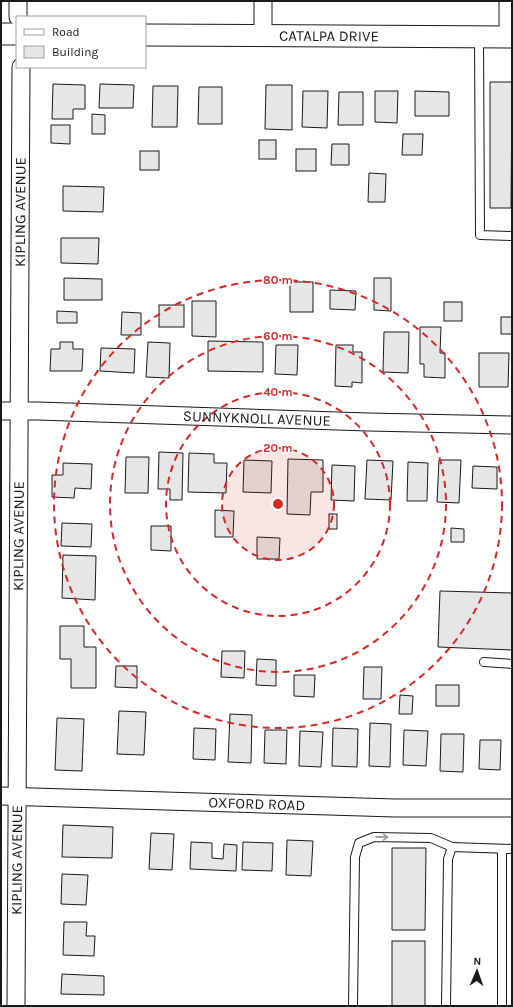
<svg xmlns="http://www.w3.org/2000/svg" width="513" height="1007" font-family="Karla,sans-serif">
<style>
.building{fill:#e6e6e6;stroke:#1a1a1a}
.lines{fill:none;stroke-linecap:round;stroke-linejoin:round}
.service-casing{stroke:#1a1a1a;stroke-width:10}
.minor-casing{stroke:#1a1a1a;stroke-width:19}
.tertiary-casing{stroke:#1a1a1a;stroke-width:23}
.service{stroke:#fff;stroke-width:8}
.minor{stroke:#fff;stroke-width:17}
.tertiary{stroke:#fff;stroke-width:21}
.oneway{stroke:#989898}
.ring{fill:none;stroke:#d62828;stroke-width:2;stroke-dasharray:7 5}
.labels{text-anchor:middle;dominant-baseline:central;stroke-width:3;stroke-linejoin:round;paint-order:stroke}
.street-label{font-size:15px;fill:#1a1a1a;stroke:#fff}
.centre{fill:#d62828;stroke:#fff;stroke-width:2}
.ring-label{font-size:12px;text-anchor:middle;font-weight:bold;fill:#d62828;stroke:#fff;stroke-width:3;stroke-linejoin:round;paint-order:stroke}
</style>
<rect width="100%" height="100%" fill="#fff"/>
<g class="building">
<polygon points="490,82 512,82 511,208 490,208"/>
<polygon points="53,84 85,85 85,109 73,109 73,119 52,119"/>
<polygon points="100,84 134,85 133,108 99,108"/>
<polygon points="266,85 292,85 292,130 265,129"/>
<polygon points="153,86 178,86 177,127 152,127"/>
<polygon points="199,87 222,87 222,124 198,124"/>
<polygon points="303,91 328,91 327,128 302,127"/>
<polygon points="375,91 398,91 397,123 375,122"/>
<polygon points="415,91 449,92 449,116 415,116"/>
<polygon points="339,92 363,92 363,125 338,125"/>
<polygon points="92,114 105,115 105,134 92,134"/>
<polygon points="51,125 70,125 70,144 51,143"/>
<polygon points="403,134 423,134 422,155 402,155"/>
<rect x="259" y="140" width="17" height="19"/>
<polygon points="332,144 349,144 349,165 331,165"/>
<rect x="296" y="149" width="20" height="22"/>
<rect x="140" y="151" width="19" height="19"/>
<polygon points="369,173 386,174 385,202 368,202"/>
<polygon points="63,186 104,187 103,212 63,211"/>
<polygon points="61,238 99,238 98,264 61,263"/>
<polygon points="64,278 102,279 102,300 64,300"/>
<polygon points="374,278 391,278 391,311 374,310"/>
<rect x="290" y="282" width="23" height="30"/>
<polygon points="330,290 356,291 355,310 330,309"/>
<polygon points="192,301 216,301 216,337 192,336"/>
<rect x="444" y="302" width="18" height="19"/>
<rect x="159" y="305" width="25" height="22"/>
<polygon points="57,311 77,312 77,323 57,323"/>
<polygon points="122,312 141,313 141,335 121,335"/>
<rect x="501" y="317" width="11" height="17"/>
<polygon points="420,327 441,327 440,353 445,353 445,378 424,377 424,364 420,364"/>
<polygon points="384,332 409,332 408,373 383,372"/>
<polygon points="208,341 263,342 263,372 208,371"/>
<polygon points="60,342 73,342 73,349 83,349 82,371 50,371 51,349 60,349"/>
<polygon points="148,342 170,343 169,378 146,377"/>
<polygon points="276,345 298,345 297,375 275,374"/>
<polygon points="336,345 353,345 353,352 362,352 362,383 352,382 352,387 335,386"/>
<polygon points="101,348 135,349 134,373 100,371"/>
<polygon points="479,353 509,353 508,387 479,387"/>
<polygon points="159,452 183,453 182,500 170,500 170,489 158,489"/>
<polygon points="189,453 214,454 214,463 227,463 226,493 188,492"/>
<polygon points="126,457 149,457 148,493 125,493"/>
<polygon points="288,459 323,460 323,492 311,492 310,515 287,514"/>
<polygon points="244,460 272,461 271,493 243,492"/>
<polygon points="367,460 393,461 391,500 365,499"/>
<polygon points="439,460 461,460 459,503 437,502"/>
<polygon points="408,462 428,463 427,501 407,501"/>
<polygon points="63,463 92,464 91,489 75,488 74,498 52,497 52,475 63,475"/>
<polygon points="332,465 355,466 354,501 331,500"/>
<polygon points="473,466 497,467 497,489 472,488"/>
<polygon points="215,510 234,511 233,537 215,537"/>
<rect x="329" y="514" width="8" height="15"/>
<polygon points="62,523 92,524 91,547 61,546"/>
<polygon points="151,526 171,526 171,551 151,550"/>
<polygon points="451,528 464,529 464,542 451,542"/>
<polygon points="257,537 280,538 279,559 257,559"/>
<polygon points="63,555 96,556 95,600 62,598"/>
<polygon points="440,591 512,593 512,650 438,647"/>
<polygon points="60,626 84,626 84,647 96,647 96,688 71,688 71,659 60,659"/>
<polygon points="222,651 245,651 244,678 221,677"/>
<polygon points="257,659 276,660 276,686 256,685"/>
<polygon points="116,666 137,666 137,688 115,687"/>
<polygon points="364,667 382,667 381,699 363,699"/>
<polygon points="294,675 315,675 314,697 294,696"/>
<rect x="436" y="685" width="23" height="21"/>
<polygon points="400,695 413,696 412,714 399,714"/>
<polygon points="119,711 146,712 144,755 117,754"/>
<polygon points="230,714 252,715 251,763 228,762"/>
<polygon points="57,718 84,719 82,771 55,770"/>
<polygon points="370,723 391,724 390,767 369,766"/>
<polygon points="194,728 216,729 215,760 193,759"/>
<polygon points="333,728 358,729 357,767 332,766"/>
<polygon points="265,730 287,730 286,764 264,763"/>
<polygon points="404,730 428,731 426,766 403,765"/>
<polygon points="300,731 323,732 321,767 299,766"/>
<polygon points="441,734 464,734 463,772 440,771"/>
<polygon points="480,740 501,740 500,770 479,769"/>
<polygon points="63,825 113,827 112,858 62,857"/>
<polygon points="151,833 174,834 172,870 149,869"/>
<polygon points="287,840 313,841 311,876 286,875"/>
<polygon points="191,842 212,843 212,858 223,859 224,844 237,845 236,871 190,869"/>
<polygon points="243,842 273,843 272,871 242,870"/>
<polygon points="392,848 426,848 425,930 392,930"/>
<polygon points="62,874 88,875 86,905 61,904"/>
<polygon points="64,922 87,922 86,936 95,936 94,956 63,955"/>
<rect x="392" y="941" width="33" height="65"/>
<polygon points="62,974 104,976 104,995 61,994"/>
</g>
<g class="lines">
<defs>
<g id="service">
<polyline points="479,37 480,235 512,236"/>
<polyline points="484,662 512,664"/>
<polyline points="353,1006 355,857 359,843 374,837 431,838 452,847"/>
<polyline points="446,1006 448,859 452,847 512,849"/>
<polyline points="502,1006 502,849"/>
</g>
<g id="minor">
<polyline points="18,1 18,17"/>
<polyline points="263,1 263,35"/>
<polyline points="508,1 508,37"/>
<path id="s1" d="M1,411h37l330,11 144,3"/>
<path id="s2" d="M1,796l394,12h117"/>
<path id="s3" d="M16,1006l5,-939"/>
</g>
<g id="tertiary">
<polyline points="1,34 17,34"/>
<path id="s4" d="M145,35l367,2"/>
</g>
</defs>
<use href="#service" class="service-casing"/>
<use href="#minor" class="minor-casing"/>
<use href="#tertiary" class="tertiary-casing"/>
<use href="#service" class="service"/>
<use href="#minor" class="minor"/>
<use href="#tertiary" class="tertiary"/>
</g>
<defs><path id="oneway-shaft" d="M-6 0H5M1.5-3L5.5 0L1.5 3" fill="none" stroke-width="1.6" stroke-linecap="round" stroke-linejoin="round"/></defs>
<use class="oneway" href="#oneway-shaft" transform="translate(382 837) rotate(1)"/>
<circle cx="278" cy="504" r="56" fill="#d62828" fill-opacity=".12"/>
<g class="ring">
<circle cx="278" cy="504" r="56"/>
<circle cx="278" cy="504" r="112"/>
<circle cx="278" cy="504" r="168"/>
<circle cx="278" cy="504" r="224"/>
</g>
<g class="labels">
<g class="street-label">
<text stroke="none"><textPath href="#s4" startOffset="184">CATALPA DRIVE</textPath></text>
<text stroke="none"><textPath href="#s3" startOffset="794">KIPLING AVENUE</textPath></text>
<text stroke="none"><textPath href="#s1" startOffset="256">SUNNYKNOLL AVENUE</textPath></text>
<text stroke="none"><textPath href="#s3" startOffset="470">KIPLING AVENUE</textPath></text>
<text stroke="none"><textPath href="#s2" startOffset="256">OXFORD ROAD</textPath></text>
<text stroke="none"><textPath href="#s3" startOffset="146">KIPLING AVENUE</textPath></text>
</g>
</g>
<circle cx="278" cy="504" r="6" class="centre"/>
<g class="ring-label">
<text x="278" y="284">80 m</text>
<text x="278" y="340">60 m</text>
<text x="278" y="396">40 m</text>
<text x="278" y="452">20 m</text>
</g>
<rect width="513" height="1007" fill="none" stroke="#1a1a1a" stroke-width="4"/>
<rect x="16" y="16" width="130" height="52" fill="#ffffff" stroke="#a3a3a3"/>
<rect x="24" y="29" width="20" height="6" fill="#ffffff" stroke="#a3a3a3"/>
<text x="52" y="36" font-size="12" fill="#1a1a1a">Road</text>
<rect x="24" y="46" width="20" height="12" fill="#e6e6e6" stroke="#a3a3a3"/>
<text x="52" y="56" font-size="12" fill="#1a1a1a">Building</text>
<g transform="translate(477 971) rotate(2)" stroke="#ffffff" stroke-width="3" paint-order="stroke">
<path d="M0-3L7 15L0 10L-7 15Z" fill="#1a1a1a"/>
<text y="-6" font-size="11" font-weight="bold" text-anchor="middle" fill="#1a1a1a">N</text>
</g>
</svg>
